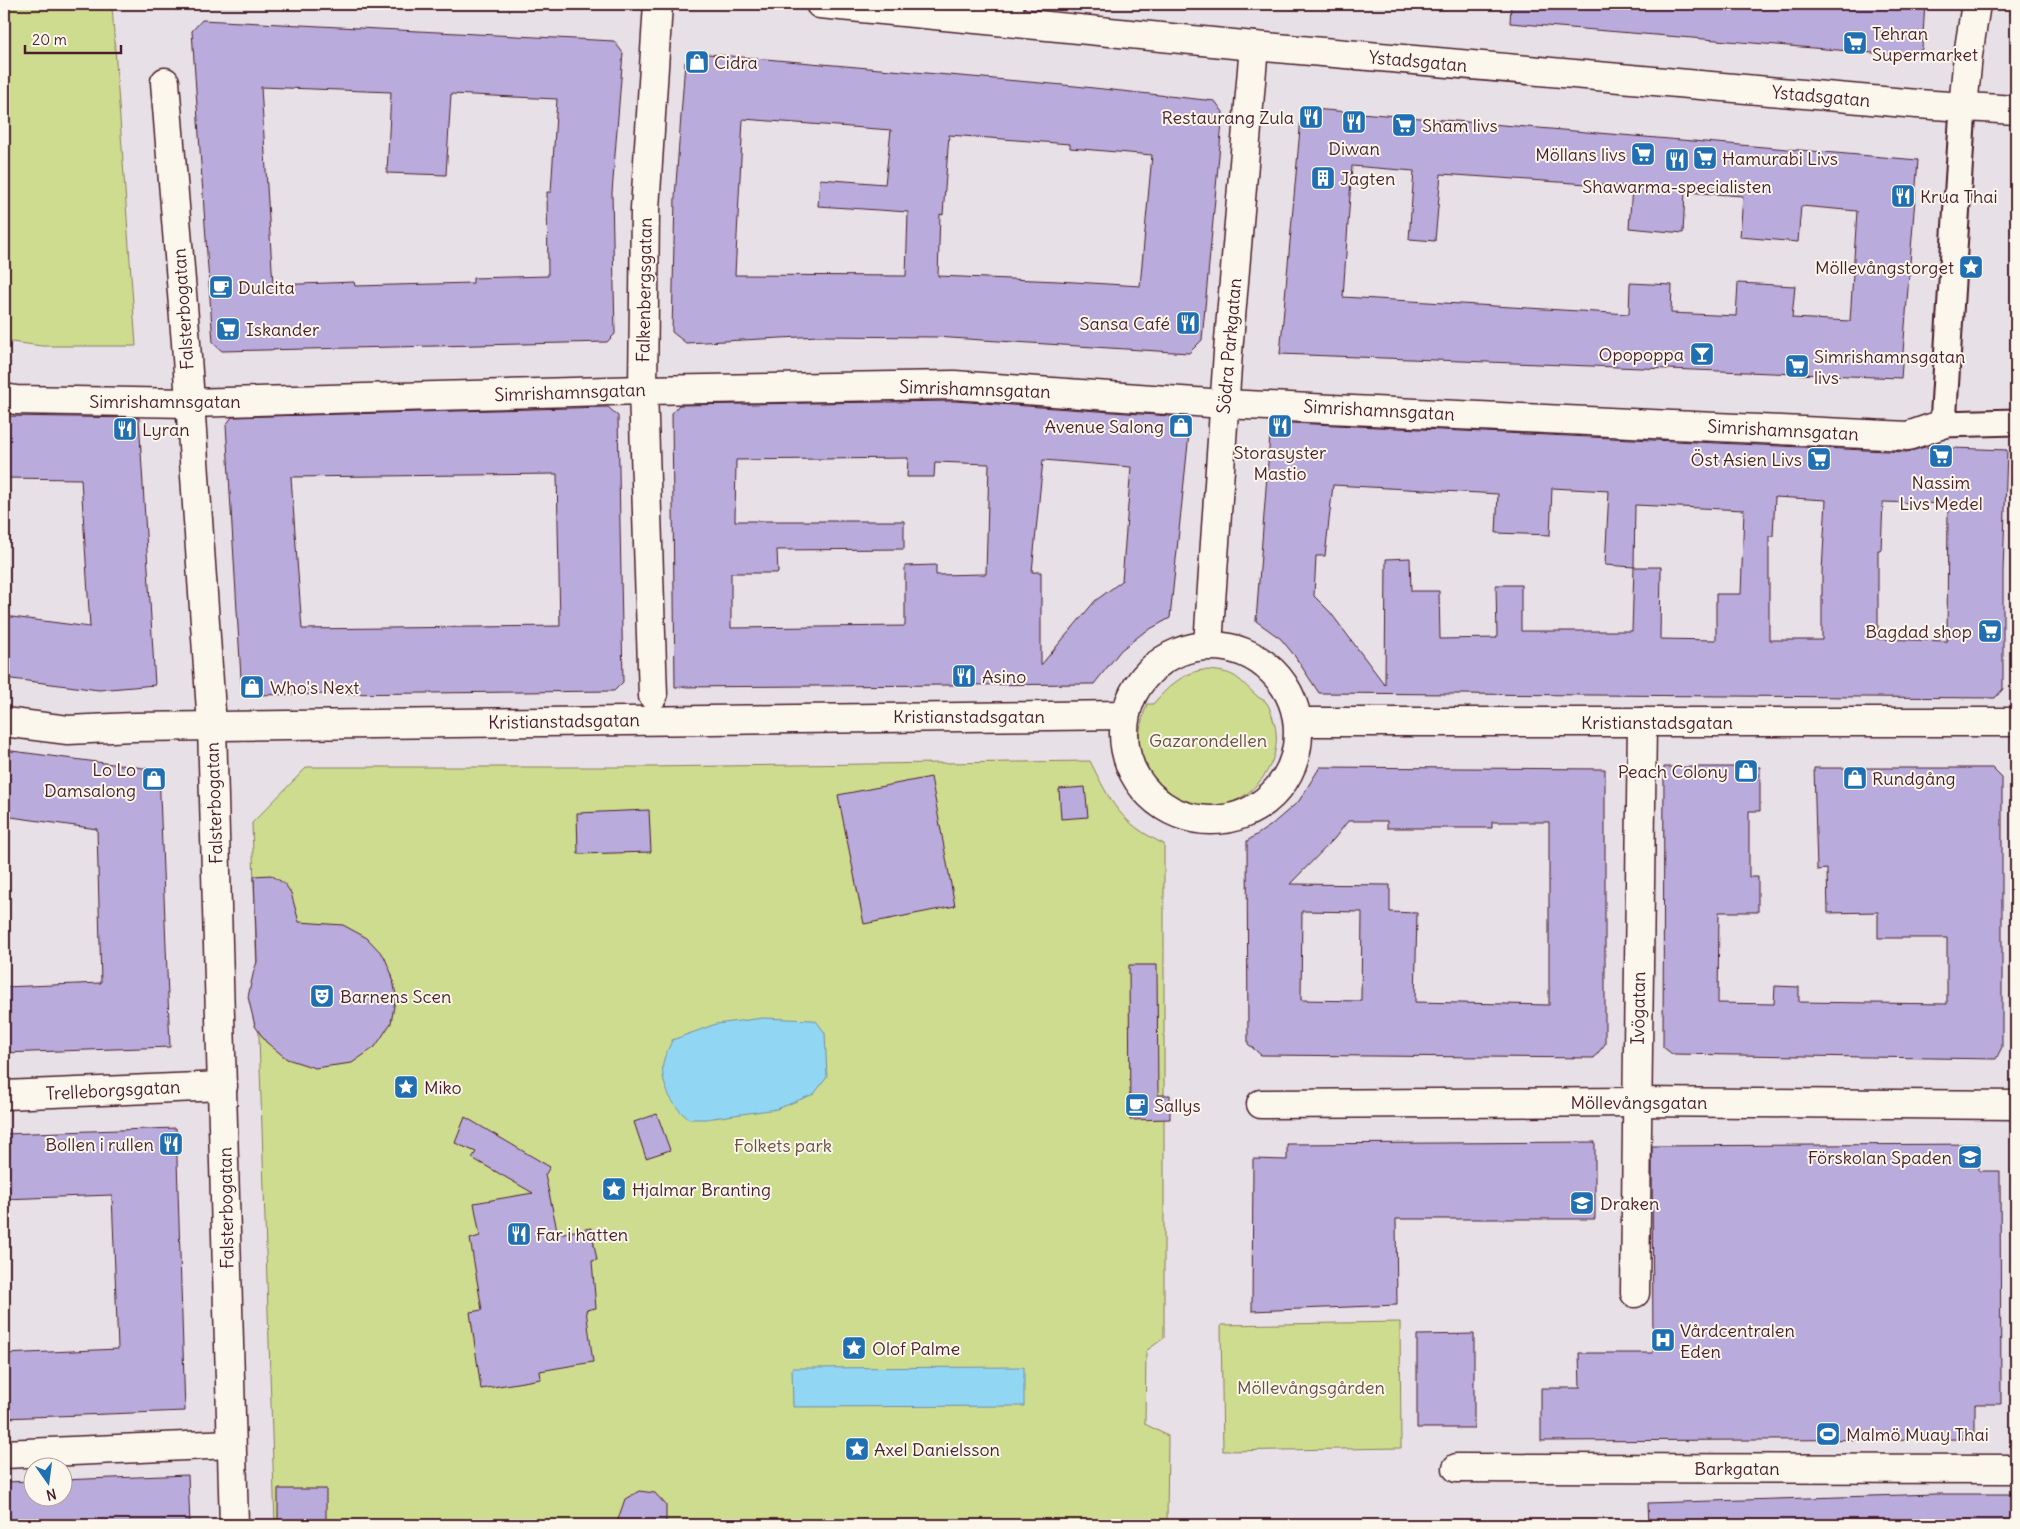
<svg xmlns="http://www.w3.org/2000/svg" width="2020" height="1529" font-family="Delius,sans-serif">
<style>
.green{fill:#cedc8f;stroke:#8c7e5d}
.water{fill:#91d7f3;stroke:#758da3}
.building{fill:#b9abdc;stroke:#4a1f2b;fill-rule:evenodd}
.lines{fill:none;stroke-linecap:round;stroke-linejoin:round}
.pedestrian-casing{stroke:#4a1f2b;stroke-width:29}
.minor-casing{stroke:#4a1f2b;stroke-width:31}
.pedestrian{stroke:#fbf7ec;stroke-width:25}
.minor{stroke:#fbf7ec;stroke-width:28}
.labels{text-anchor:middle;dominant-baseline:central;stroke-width:4;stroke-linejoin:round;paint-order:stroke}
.poi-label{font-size:18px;fill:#4a1f2b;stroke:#fbf7ec;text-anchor:start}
.street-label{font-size:18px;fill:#4a1f2b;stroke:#fbf7ec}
.park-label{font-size:18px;fill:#6b4e44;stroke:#fbf7ec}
</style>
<rect width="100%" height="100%" fill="#e7e0e7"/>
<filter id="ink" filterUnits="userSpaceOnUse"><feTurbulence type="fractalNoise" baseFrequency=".02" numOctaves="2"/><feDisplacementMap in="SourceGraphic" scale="10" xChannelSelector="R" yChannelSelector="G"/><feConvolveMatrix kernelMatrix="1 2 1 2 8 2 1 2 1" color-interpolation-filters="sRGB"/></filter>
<g filter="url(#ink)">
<g class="green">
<polygon points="4,4 110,4 112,6 136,346 42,346 4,341"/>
<path d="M1202,670c34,1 33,6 55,26 3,3 6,3 9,6 4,5 5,11 7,17 18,51 -40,104 -89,86 -8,-3 -23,-18 -28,-25l-3,3c-21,-21 -15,-54 -6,-79h6c14,-16 28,-30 49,-34z"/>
<path d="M1090,761c21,42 30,62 74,83v494l-18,13 -1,73 23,12 -1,89h-892l-23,-702 55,-56h343z"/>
<polygon points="1400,1322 1401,1448 1223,1451 1221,1325"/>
</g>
<g class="water">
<path d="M763,1018l49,2 5,2 8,11 2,44 -13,17 -37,15 -71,10h-17c-17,-12 -31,-38 -25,-60 2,-6 6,-13 8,-19l44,-16z"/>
<polygon points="1024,1367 1024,1406 793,1407 792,1368"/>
</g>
<g class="building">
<polygon points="1511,4 1925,4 1922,49 1910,56 1510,23"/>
<path d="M202,20l412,21 9,12 -11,140 3,141 -8,8 -385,9 -9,-8 -21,-312zM261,87l130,5 -4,81 59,2 5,-81 106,5 -6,93h-4l1,84 -75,2v5l-118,3 -1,-4 -81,3z"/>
<path d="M696,53l379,33 140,15 8,11 -21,228 -13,13 -254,-16 -116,-1 -133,7 -14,-11 3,-135 10,-135zM743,119l148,11 -6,54 -65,-5 -2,27 90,6 -2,64 -171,-1zM949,135l121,9v4l82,7 -12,131 -82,-5 -120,-5 2,-62 3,1z"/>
<path d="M1313,109l605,51 -17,218 -621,-24 21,-236zM1352,166l62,5 -5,68 26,2 6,-67 191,13 -3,41 54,5 2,-41 58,4 -3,41 58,5 3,-36 56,5 -7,110 -58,-3 3,-32 -57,-3 -2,33 -65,-3 1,-28 -42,-2 -1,31 -286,-17z"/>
<path d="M954,401l230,16 6,7 -20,194 -27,15 -22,17 -27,34 -419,3 -3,-274 7,-8zM908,458l-1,19h27l1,-15 54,2 -3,110 -50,1v-10l-31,1v60l-174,2v-55h47l-1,-23 127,-1v-28h-169l1,-61zM1043,460l88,7 -9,114 -27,20 -54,64v-93h-9z"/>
<path d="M608,407l10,9 5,266 -9,9 -372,4 -16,-270 6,-8zM557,474l3,152 -258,3 -11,-152z"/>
<polygon points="4,416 139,418 155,685 99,690 4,678 4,616 90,627 81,479 4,478"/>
<path d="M1271,422l636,30 18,-5 82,3 -4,122v117l-8,9 -676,-5 -25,-38 -13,-16 -25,-18zM1333,485l165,9 -2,39 54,2 2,-47 57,3 -4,74 29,2 -2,64h-111v-46h-25l1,53 -57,1 -1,-48h-28l-1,-33 -24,1 -1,126 -55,-73 -16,-16 2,-40h9zM1775,497l51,3 -4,71v69h-53v-104h4zM1883,502l65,2 -1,137 -69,-2v-89h3zM1635,505l109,5 -3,84h-25v46l-56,-1 1,-72h-27z"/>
<polygon points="4,750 159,770 170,1047 4,1053 4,987 101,983 97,829 4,816"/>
<path d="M1320,767l285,2v275l-11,14 -333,-3 -13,-11 -1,-203 23,-15 29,-25zM1348,821h39v7h105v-6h57v183l-134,-3 2,-89 -27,-1v-27l-100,-1 44,-45zM1302,911l60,1 -1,89 -60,-1z"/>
<polygon points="1664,767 1760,767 1760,811 1749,811 1749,877 1758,877 1758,912 1719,912 1718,1003 1774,1004 1775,986 1799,987 1799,1002 1947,1004 1947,938 1878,938 1878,912 1828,913 1827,869 1817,870 1814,768 1992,768 2002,778 2002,1047 1996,1059 1672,1054 1663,1047"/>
<polygon points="931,777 955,906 864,924 838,795"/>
<polygon points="1085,787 1088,817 1061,819 1059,789"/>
<polygon points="649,810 651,852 578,854 577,813"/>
<polygon points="271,875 285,884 291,893 299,922 343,925 367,938 384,956 392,975 396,995 391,1023 375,1047 352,1063 315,1068 287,1059 266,1042 255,1026 248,997 254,970 257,962 254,876"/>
<polygon points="1129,965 1157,965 1158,1095 1170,1095 1170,1119 1130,1120"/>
<polygon points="657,1114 670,1150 646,1158 634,1122"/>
<polygon points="465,1117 550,1167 545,1175 558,1234 591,1228 597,1260 592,1261 596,1308 586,1310 593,1362 540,1371 541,1379 481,1389 470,1312 482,1310 470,1239 480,1236 474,1203 533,1193 472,1158 476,1152 455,1143"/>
<polygon points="176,1128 185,1411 4,1418 4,1354 118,1349 112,1195 4,1199 4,1134"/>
<polygon points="1595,1142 1595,1219 1396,1219 1397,1305 1252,1311 1253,1159 1287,1160 1287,1144"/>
<polygon points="1979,1144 1979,1171 2000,1171 2001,1404 1975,1404 1975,1439 1541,1441 1541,1388 1580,1388 1579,1353 1653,1353 1652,1146"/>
<polygon points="1474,1334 1474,1428 1417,1428 1417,1335"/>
<polygon points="188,1475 190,1525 4,1525 4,1482 32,1481 32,1496 62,1496 62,1480"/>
<rect x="278" y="1489" width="48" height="36"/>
<polygon points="639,1491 655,1493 666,1505 666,1525 616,1525 625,1499"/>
<polygon points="1935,1494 2016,1494 2016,1525 1649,1525 1648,1503"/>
</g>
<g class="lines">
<defs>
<g id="pedestrian">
<polyline points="1009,22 1011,4"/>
<polyline points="1963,108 1943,424 2016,422"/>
</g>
<g id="minor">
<polyline points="820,4 1254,46 1917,104 2016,110"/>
<polyline points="165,82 186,343 212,726 234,1525"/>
<polyline points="1963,108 1968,55 1976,4"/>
<polyline points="4,398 16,400 189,403 643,390 954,385 1224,404 1908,436 1943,424"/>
<polyline points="1208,645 1228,352 1254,46"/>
<circle cx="1211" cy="733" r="87"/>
<polyline points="653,696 643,390 645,209 658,4"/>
<polyline points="4,722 68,730 133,727 1125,715"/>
<polyline points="1298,722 2016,722"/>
<polyline points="4,1095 223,1086"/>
<polyline points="1261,1104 1636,1102 2016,1105"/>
<polyline points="1635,1293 1642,722"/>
<polyline points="4,1454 231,1444"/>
<polyline points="1457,1468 2016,1469"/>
</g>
</defs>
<use href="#pedestrian" class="pedestrian-casing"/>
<use href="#minor" class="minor-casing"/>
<use href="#pedestrian" class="pedestrian"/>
<use href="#minor" class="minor"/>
</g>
</g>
<defs>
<symbol id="supermarket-square" viewBox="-11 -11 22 22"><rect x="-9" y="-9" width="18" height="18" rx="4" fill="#1f6fb2" stroke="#fbf7ec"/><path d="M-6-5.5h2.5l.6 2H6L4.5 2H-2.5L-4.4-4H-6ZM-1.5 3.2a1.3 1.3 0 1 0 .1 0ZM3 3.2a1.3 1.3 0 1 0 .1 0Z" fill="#fff"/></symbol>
<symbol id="shop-square" viewBox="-11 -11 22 22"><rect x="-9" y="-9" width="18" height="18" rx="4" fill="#1f6fb2" stroke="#fbf7ec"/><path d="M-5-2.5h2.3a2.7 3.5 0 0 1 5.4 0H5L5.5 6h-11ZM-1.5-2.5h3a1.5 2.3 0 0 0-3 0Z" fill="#fff"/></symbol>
<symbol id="restaurant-square" viewBox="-11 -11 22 22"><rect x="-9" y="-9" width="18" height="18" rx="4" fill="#1f6fb2" stroke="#fbf7ec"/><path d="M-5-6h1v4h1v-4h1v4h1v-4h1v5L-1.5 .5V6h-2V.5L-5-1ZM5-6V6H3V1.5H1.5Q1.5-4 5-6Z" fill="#fff"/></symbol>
<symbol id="building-square" viewBox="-11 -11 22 22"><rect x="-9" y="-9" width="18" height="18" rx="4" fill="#1f6fb2" stroke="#fbf7ec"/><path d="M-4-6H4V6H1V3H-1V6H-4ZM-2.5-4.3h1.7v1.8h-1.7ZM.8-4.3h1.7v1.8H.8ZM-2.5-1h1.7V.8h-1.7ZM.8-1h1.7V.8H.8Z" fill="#fff"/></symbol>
<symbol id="sight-square" viewBox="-11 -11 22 22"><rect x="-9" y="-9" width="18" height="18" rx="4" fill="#1f6fb2" stroke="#fbf7ec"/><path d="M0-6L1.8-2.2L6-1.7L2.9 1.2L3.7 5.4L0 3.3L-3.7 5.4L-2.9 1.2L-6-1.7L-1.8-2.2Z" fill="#fff"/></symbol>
<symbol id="cafe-square" viewBox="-11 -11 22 22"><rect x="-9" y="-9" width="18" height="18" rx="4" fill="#1f6fb2" stroke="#fbf7ec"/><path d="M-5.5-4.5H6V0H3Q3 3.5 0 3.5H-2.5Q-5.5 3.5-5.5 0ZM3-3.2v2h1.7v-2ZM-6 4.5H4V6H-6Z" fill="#fff"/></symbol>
<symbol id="bar-square" viewBox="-11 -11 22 22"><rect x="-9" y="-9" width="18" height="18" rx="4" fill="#1f6fb2" stroke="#fbf7ec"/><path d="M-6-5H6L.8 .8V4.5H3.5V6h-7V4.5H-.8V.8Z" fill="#fff"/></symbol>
<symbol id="theatre-square" viewBox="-11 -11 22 22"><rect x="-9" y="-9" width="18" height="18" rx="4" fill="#1f6fb2" stroke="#fbf7ec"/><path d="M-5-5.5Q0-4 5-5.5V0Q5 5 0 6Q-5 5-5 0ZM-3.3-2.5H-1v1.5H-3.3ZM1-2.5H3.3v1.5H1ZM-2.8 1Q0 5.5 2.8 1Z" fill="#fff"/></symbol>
<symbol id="school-square" viewBox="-11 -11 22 22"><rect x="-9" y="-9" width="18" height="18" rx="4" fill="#1f6fb2" stroke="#fbf7ec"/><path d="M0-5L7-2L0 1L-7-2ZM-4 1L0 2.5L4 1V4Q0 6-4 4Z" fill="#fff"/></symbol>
<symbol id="hospital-square" viewBox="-11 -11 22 22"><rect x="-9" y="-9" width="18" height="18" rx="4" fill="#1f6fb2" stroke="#fbf7ec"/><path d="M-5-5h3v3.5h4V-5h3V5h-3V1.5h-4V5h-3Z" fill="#fff"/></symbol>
<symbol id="stadium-square" viewBox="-11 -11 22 22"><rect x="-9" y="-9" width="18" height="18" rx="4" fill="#1f6fb2" stroke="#fbf7ec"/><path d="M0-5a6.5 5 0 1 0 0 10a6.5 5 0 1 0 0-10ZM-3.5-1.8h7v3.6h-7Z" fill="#fff"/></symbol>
</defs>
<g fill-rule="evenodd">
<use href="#supermarket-square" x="1841" y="29" width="28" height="28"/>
<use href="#shop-square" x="683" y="48" width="28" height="28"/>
<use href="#restaurant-square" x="1297" y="103" width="28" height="28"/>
<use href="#restaurant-square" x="1340" y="108" width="28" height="28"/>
<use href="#supermarket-square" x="1390" y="111" width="28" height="28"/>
<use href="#supermarket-square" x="1629" y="140" width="28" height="28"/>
<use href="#supermarket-square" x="1691" y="144" width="28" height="28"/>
<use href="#restaurant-square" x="1663" y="146" width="28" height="28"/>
<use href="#building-square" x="1309" y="164" width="28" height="28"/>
<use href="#restaurant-square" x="1889" y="182" width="28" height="28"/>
<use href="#sight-square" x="1957" y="253" width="28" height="28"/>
<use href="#cafe-square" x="207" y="273" width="28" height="28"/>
<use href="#restaurant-square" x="1174" y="309" width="28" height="28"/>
<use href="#supermarket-square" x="214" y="315" width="28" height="28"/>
<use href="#bar-square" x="1688" y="340" width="28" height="28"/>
<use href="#supermarket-square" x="1783" y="352" width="28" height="28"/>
<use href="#shop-square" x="1167" y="412" width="28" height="28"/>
<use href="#restaurant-square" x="1266" y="412" width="28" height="28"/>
<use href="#restaurant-square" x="111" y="415" width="28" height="28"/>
<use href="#supermarket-square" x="1927" y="442" width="28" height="28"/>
<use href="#supermarket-square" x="1805" y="445" width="28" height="28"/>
<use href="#supermarket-square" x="1976" y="617" width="28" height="28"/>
<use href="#restaurant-square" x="950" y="662" width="28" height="28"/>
<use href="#shop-square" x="238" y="673" width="28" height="28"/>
<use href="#shop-square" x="1732" y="757" width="28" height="28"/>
<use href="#shop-square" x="1841" y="764" width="28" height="28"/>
<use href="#shop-square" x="140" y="765" width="28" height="28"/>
<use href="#theatre-square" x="308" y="982" width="28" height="28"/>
<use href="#sight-square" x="392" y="1073" width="28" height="28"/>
<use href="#cafe-square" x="1123" y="1091" width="28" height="28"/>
<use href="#restaurant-square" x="157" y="1130" width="28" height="28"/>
<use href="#school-square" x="1956" y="1143" width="28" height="28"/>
<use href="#sight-square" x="600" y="1175" width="28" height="28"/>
<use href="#school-square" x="1568" y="1189" width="28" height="28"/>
<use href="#restaurant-square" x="505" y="1220" width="28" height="28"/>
<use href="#hospital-square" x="1649" y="1326" width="28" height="28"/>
<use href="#sight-square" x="840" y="1334" width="28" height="28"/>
<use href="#stadium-square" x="1814" y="1420" width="28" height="28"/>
<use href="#sight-square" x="843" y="1435" width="28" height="28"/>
</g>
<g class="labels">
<g class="poi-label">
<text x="1872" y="33">Tehran<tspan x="1872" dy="21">Supermarket</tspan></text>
<text x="714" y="62">Cidra</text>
<text x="1294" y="117" text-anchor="end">Restaurang Zula</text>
<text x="1422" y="125">Sham livs</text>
<text x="1354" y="148" text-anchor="middle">Diwan</text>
<text x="1626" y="154" text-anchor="end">Möllans livs</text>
<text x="1722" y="158">Hamurabi Livs</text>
<text x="1340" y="178">Jagten</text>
<text x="1677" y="186" text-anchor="middle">Shawarma-specialisten</text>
<text x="1920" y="196">Krua Thai</text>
<text x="1954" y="267" text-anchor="end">Möllevångstorget</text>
<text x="238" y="287">Dulcita</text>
<text x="1170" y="323" text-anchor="end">Sansa Café</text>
<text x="246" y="329">Iskander</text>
<text x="1684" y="354" text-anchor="end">Opopoppa</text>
<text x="1814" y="356">Simrishamnsgatan<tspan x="1814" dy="21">livs</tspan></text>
<text x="1164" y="426" text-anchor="end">Avenue Salong</text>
<text x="142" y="429">Lyran</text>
<text x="1280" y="452" text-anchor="middle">Storasyster<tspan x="1280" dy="21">Mastio</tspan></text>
<text x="1802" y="459" text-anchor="end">Öst Asien Livs</text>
<text x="1941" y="482" text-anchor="middle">Nassim<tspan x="1941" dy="21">Livs Medel</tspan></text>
<text x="1972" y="631" text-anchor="end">Bagdad shop</text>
<text x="982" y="676">Asino</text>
<text x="270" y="687">Who's Next</text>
<text x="136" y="769" text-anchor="end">Lo Lo<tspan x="136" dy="21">Damsalong</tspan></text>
<text x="1728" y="771" text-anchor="end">Peach Colony</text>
<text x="1872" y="778">Rundgång</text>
<text x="340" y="996">Barnens Scen</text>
<text x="424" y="1087">Miko</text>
<text x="1154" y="1105">Sallys</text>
<text x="154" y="1144" text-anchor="end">Bollen i rullen</text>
<text x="1952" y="1157" text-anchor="end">Förskolan Spaden</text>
<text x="632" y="1189">Hjalmar Branting</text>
<text x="1600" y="1203">Draken</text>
<text x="536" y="1234">Far i hatten</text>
<text x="1680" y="1330">Vårdcentralen<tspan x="1680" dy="21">Eden</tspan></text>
<text x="872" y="1348">Olof Palme</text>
<text x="1846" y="1434">Malmö Muay Thai</text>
<text x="874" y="1449">Axel Danielsson</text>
</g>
<g class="street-label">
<text transform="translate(1418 61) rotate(5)">Ystadsgatan</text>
<text transform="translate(1821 96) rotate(5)">Ystadsgatan</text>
<text transform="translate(644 290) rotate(-89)">Falkenbergsgatan</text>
<text transform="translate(183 309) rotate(-94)">Falsterbogatan</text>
<text transform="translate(1229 346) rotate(-85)">Södra Parkgatan</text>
<text transform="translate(975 389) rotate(2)">Simrishamnsgatan</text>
<text transform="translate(570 392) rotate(-2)">Simrishamnsgatan</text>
<text x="165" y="401">Simrishamnsgatan</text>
<text transform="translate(1379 410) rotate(3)">Simrishamnsgatan</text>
<text transform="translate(1783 430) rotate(3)">Simrishamnsgatan</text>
<text x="969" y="716">Kristianstadsgatan</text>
<text transform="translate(564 721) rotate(-1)">Kristianstadsgatan</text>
<text x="1657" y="722">Kristianstadsgatan</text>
<text transform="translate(214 803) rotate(-92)">Falsterbogatan</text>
<text transform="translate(1638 1008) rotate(-89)">Ivögatan</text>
<text transform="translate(113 1090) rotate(-3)">Trelleborgsgatan</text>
<text x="1639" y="1102">Möllevångsgatan</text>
<text transform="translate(226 1208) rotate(-91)">Falsterbogatan</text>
<text x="1737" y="1468">Barkgatan</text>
</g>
<g class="park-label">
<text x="1208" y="740">Gazarondellen</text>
<text x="783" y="1145">Folkets park</text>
<text x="1311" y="1387">Möllevångsgården</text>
</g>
</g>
<rect width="2020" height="1529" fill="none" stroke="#fbf7ec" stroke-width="20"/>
<rect x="10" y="10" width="2000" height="1509" fill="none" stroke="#4a1f2b" stroke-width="2" filter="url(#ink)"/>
<g transform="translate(48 1482) rotate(166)"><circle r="24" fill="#fbf7ec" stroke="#b4a19f"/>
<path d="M0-4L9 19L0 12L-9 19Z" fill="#1f6fb2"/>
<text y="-8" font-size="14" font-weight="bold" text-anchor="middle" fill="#4a1f2b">N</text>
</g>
<path d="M25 45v8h96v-8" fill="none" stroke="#4a1f2b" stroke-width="2.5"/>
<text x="32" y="45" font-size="15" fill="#4a1f2b" stroke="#fbf7ec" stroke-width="4" paint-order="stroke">20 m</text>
</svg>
